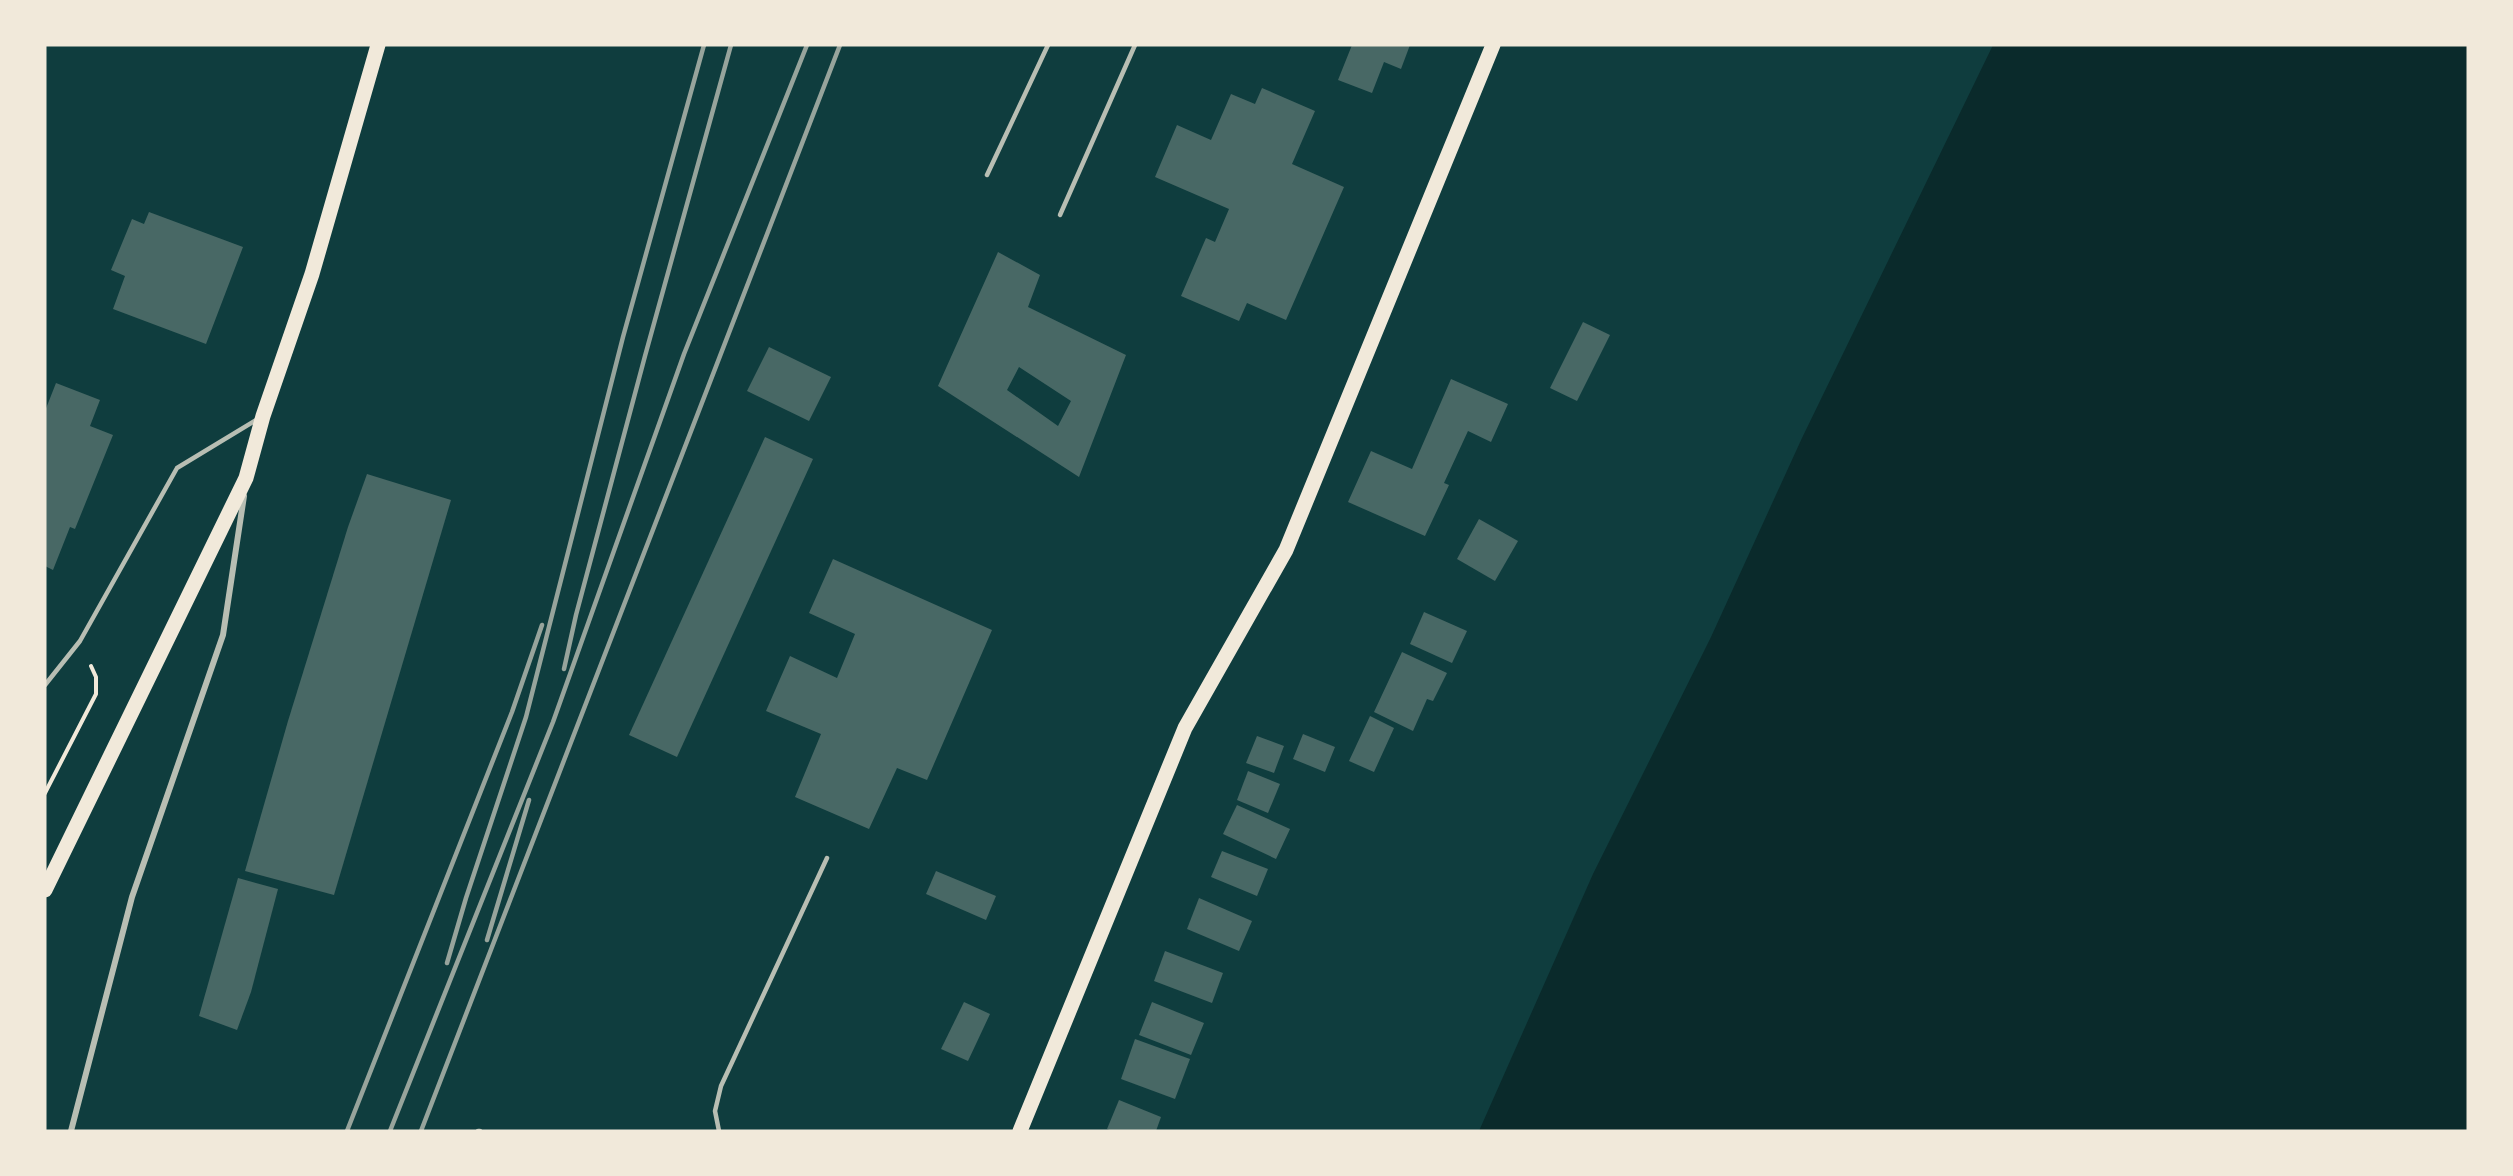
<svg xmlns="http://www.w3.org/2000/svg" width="2513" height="1176" font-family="'Archivo Narrow',sans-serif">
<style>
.water{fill:#0a2a2b}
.building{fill:#486865;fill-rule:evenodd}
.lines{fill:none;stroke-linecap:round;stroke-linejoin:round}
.path{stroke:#f1e9da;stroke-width:4}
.service{stroke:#b8beb3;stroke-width:4.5}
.minor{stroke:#b8beb3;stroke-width:6}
.primary{stroke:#f1e9da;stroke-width:15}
.rail{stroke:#97a49c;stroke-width:4.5}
</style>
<rect width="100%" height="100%" fill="#0f3d3e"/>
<polygon class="water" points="1993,45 2468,45 2468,1131 1479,1131 1593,874 1711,637 1802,438"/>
<g class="building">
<polygon points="1352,45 1410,45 1401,69 1384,62 1372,93 1338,80"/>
<polygon points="1262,88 1315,111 1292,164 1344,187 1286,320 1247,303 1239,321 1181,296 1206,238 1215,242 1229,209 1155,177 1177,125 1211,140 1231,94 1255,104"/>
<polygon points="149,212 243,247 206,344 113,309 125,276 111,270 132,219 144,224"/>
<path d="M998,252l42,23 -12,32 98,48 -47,122 -141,-91zM1019,367l52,34 -13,25 -51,-36z"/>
<polygon points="1583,322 1610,335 1577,401 1550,388"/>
<polygon points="769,347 831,377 809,421 747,391"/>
<polygon points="1451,379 1508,404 1491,442 1468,431 1444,483 1449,485 1425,536 1348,502 1371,451 1412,469"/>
<polygon points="56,383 100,400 90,426 113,435 75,529 70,527 53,570 45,566 45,411"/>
<polygon points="765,437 813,459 677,757 629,735"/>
<polygon points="367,474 451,500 334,895 245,871 288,721 348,527"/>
<polygon points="1479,519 1518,541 1495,581 1457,559"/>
<polygon points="833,559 992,630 927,780 897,768 869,829 795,797 821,734 766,711 790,656 837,678 855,634 809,613"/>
<polygon points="1424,612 1467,631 1452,663 1410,644"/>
<polygon points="1402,652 1447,673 1433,701 1427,699 1413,731 1374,712"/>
<polygon points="1370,716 1394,728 1374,772 1349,761"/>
<polygon points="1303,734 1335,747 1325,772 1293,759"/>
<polygon points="1257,736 1284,746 1274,773 1246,763"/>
<polygon points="1248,771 1280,784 1268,813 1237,800"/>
<polygon points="1237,805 1290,829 1276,859 1223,834"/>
<polygon points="1222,851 1268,869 1257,896 1211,877"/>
<polygon points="936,871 996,896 986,920 926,894"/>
<polygon points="238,878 278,889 251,992 237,1030 199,1016"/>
<polygon points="1199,898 1252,921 1239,951 1187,929"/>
<polygon points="1165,951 1223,973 1212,1003 1154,981"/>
<polygon points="964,1002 990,1014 968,1061 941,1049"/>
<polygon points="1152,1002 1204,1023 1191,1055 1139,1035"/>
<polygon points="1135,1039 1190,1059 1175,1099 1121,1079"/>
<polygon points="1119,1100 1161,1117 1156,1131 1112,1131 1107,1129"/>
</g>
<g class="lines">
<polyline class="path" points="45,793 96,694 96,677 91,666"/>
<g class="service">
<polyline points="987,175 1048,45"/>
<polyline points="1060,215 1135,45"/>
<polyline points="45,685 80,641 177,468 258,419"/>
<polyline points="478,1131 480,1131"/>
<polyline points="719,1131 715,1111 721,1086 827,858"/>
</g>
<polyline class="minor" points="71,1131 132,897 223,635 244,496"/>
<g class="primary">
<polyline points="45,890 246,478 263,416 312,274 378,45"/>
<polyline points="1020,1131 1185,728 1286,550 1493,45"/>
</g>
<g class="rail">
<polyline points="564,669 576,615 645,356 731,45"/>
<polyline points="487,940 529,800"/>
<polyline points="447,963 466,898 526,717 623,337 704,45"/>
<polyline points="347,1131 512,712 542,625"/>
<polyline points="390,1131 553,722 684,354 807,45"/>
<polyline points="421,1131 840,45"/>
</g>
</g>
<rect width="2513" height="1176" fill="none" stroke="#f1e9da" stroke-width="93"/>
</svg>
